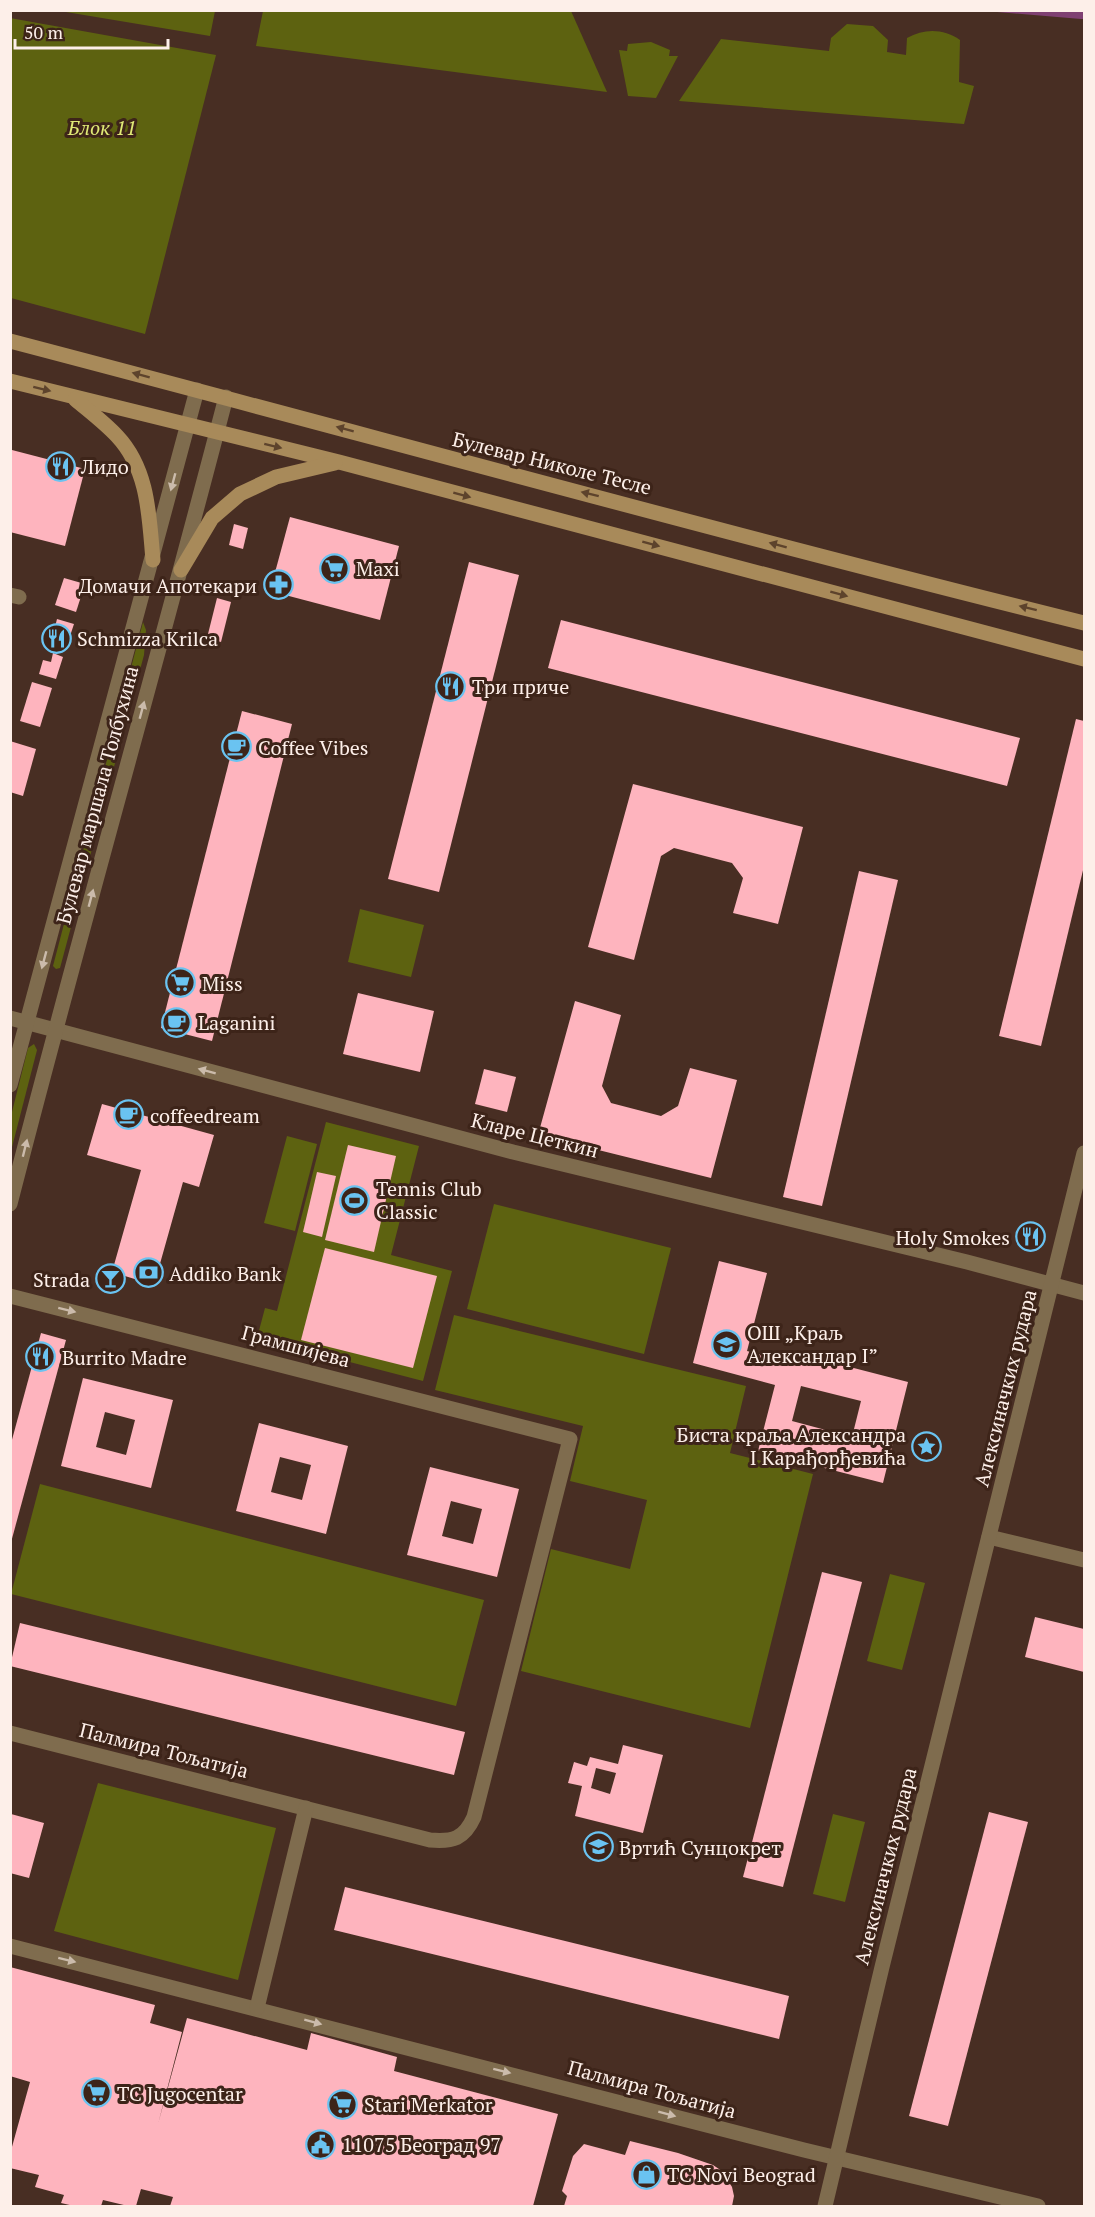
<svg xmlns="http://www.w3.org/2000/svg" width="1095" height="2217" font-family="'PT Serif',serif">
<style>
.green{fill:#5d6210}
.water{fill:#7f4072}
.building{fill:#feb4be;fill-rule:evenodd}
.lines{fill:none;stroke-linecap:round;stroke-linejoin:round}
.minor{stroke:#7f6c4e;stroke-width:15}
.tertiary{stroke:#7f6c4e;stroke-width:15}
.secondary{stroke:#a88a5a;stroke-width:15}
.oneway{fill:#5d432c}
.oneway2{fill:#cbbbab}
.labels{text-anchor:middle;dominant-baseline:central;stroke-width:6;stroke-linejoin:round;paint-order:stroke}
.park-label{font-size:20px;font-style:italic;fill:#dfe976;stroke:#3d2419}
.street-label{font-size:20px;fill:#fdefe9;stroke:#3d2419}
.poi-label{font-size:20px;fill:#fdefe9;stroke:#3d2419;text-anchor:start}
</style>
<rect width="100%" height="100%" fill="#482e23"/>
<g class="green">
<polygon points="60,11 215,11 210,36"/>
<polygon points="263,11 571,11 607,92 256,46"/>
<polygon points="10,18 216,55 145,334 11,298"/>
<path d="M847,24l26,2 15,14 -1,12 19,3 1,-17c18,-10 37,-9 53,2l-1,42 15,4 -10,38 -285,-23 42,-62 108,12 2,-13z"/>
<polygon points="651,42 670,50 669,56 678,56 656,98 628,96 619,50 627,51 628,44"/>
<polygon points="143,622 146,630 144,655 60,968 56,969 53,966"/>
<polygon points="360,909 424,925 411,977 348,962"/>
<polygon points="34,1044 37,1050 11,1151 11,1116 28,1048"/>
<polygon points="326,1122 419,1146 391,1255 452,1271 423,1381 257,1338 265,1308 277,1311"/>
<polygon points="287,1136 317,1144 295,1231 264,1223"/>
<polygon points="494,1204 671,1248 644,1354 467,1309"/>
<polygon points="454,1315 746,1386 730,1453 813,1474 750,1728 521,1671 551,1549 630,1569 647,1500 570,1481 583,1426 435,1390"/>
<polygon points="40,1484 484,1600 456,1706 11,1594"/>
<polygon points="890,1574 925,1583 902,1670 867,1661"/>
<polygon points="98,1783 276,1828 238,1980 54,1931"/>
<polygon points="833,1814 865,1822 845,1902 813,1894"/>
</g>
<polygon class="water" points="985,11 1084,11 1084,19 1081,19"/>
<g class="building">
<polygon points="12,450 85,469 65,546 10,532"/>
<polygon points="290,517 399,546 380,620 270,591"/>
<polygon points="234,524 248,528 243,549 229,545"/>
<polygon points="469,562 519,575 439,892 388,879"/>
<polygon points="64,578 85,584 76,612 55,605"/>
<polygon points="217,598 231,602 221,642 207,638"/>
<polygon points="57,619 74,624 70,636 67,635 63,647 45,642 49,629 54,631"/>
<polygon points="561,620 1020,738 1007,786 548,668"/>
<polygon points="53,653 63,657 56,679 39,674 43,660 51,662"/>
<polygon points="32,682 52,688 40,727 20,721"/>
<polygon points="242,711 292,724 212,1041 161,1028"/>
<polygon points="1076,719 1084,721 1084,866 1041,1046 999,1036"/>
<polygon points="10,741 36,749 23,796 10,792"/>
<polygon points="633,784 803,827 778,924 733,913 743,878 732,863 674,848 661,856 634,960 588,947"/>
<polygon points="859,871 898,880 822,1206 783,1197"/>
<polygon points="358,993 434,1011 420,1072 343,1054"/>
<polygon points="575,1001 621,1015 602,1086 611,1103 661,1116 678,1106 690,1068 737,1080 711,1178 538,1135"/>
<polygon points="484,1069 516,1077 507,1112 475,1104"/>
<polygon points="102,1104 214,1135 199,1187 183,1182 154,1285 112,1272 141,1170 87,1155"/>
<polygon points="348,1145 396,1156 374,1252 325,1240"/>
<polygon points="317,1172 336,1176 322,1237 303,1232"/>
<polygon points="325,1248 437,1276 413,1368 301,1340"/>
<path d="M719,1261l48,12 -20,78 34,9 3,-10 124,32 -25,101 -125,-32 17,-66 -82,-22zM801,1386l60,15 -9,36 -60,-16z"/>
<polygon points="41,1333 66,1340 10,1546 10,1447"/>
<path d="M83,1378l90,22 -22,88 -90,-22zM105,1412l30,8 -9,35 -30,-8z"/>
<path d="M259,1423l89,23 -22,88 -90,-23zM280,1457l31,8 -9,35 -31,-8z"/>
<path d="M430,1467l89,22 -22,88 -90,-22zM451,1501l31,8 -9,35 -31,-8z"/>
<polygon points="822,1572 862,1582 783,1887 743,1877"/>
<polygon points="1035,1617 1084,1629 1084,1672 1025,1657"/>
<polygon points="20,1623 465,1732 454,1775 10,1666"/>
<path d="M623,1745l40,10 -20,78 -68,-17 7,-30 -14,-3 6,-21 13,4 3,-9 28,7zM596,1768l20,5 -6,21 -19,-6z"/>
<polygon points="989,1812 1028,1822 948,2126 909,2116"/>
<polygon points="11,1814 44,1823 29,1878 10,1873"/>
<polygon points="345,1887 789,1996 779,2039 334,1930"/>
<polygon points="10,1967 155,2005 150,2023 182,2032 158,2124 187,2018 307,2050 311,2033 397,2057 394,2071 558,2114 533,2206 170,2206 173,2197 141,2189 136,2206 128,2206 103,2200 101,2206 74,2206 61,2203 64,2195 35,2187 39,2175 10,2168 10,2154 30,2082 10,2076"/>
<polygon points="630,2141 678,2153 713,2165 722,2171 732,2187 734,2196 732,2206 564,2206 567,2196 562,2191 573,2156 584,2144 625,2155"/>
</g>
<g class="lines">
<g class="minor">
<polyline points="10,595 19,597"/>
<polyline points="10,1018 513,1152 967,1262 1084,1293"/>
<path d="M10,1296l560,143 -96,378c-10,22 -21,25 -44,23l-420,-107"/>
<polyline points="989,1537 1084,1560"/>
<polyline points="10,1946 804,2150 1038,2206"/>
<polyline points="257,2008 306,1808"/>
<polyline points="825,2206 882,1967 1084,1153"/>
</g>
<g class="tertiary">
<polyline points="10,1085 197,390"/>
<path d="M10,1204c69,-269 146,-537 216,-807"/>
</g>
<g class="secondary">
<path d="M10,341c359,94 715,193 1074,282"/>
<polyline points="10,381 339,462 1084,659"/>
<path d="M75,399c14,12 30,24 42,37 32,34 32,81 36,124"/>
<polyline points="181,570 212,518 240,494 276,477 335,463"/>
</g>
</g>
<defs><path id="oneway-solid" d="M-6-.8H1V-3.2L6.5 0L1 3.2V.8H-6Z" transform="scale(1.5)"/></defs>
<g class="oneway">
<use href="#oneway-solid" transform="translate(141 375) rotate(-165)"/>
<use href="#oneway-solid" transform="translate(42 389) rotate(14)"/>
<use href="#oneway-solid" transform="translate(345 429) rotate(-165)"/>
<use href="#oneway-solid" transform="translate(273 446) rotate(14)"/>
<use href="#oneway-solid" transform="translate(590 494) rotate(-166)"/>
<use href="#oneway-solid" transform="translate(462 495) rotate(15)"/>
<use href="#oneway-solid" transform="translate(651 544) rotate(15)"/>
<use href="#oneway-solid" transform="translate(778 545) rotate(-165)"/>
<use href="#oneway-solid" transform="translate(839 594) rotate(15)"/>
<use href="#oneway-solid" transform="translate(1028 608) rotate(-166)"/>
</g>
<g class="oneway2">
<use href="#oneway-solid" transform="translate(173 482) rotate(105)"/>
<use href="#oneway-solid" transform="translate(142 710) rotate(-75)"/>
<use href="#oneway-solid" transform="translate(91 898) rotate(-75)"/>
<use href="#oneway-solid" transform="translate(44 960) rotate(105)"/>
<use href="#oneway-solid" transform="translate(207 1071) rotate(-165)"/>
<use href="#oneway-solid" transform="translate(25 1148) rotate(-76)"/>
<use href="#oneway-solid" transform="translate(67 1310) rotate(14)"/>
<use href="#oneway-solid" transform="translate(67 1960) rotate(14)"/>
<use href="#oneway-solid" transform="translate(313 2022) rotate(15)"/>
<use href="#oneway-solid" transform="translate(502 2071) rotate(14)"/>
<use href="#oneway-solid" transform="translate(667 2114) rotate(15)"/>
</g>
<defs>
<symbol id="restaurant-ring" viewBox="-11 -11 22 22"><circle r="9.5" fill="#3d2419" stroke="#6ac3f1" stroke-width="1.5"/><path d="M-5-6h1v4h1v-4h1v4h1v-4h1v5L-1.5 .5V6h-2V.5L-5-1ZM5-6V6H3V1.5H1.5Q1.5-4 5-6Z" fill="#6ac3f1"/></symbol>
<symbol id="supermarket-ring" viewBox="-11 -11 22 22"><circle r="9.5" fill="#3d2419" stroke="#6ac3f1" stroke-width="1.5"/><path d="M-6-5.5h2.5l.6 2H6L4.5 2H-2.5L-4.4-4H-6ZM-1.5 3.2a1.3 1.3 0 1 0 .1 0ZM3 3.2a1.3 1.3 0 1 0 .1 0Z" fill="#6ac3f1"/></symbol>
<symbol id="pharmacy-ring" viewBox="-11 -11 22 22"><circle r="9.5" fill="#3d2419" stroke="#6ac3f1" stroke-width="1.5"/><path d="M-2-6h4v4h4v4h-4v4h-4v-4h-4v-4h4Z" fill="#6ac3f1"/></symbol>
<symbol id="cafe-ring" viewBox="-11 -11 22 22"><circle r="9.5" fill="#3d2419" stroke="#6ac3f1" stroke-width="1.5"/><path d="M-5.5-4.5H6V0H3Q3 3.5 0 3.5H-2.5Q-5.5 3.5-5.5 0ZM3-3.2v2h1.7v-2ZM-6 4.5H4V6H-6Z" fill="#6ac3f1"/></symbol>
<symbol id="stadium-ring" viewBox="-11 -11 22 22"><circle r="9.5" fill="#3d2419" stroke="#6ac3f1" stroke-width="1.5"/><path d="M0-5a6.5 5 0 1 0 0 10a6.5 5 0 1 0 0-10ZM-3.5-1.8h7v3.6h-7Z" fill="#6ac3f1"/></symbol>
<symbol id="bank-ring" viewBox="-11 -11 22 22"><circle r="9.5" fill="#3d2419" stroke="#6ac3f1" stroke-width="1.5"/><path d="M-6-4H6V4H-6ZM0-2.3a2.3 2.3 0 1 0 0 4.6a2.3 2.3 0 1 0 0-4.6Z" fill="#6ac3f1"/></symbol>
<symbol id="bar-ring" viewBox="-11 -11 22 22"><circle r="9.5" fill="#3d2419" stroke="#6ac3f1" stroke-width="1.5"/><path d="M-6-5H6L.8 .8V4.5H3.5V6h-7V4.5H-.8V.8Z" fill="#6ac3f1"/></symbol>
<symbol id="school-ring" viewBox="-11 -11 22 22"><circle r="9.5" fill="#3d2419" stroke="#6ac3f1" stroke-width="1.5"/><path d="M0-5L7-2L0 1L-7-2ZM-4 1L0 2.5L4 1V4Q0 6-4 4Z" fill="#6ac3f1"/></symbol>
<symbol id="sight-ring" viewBox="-11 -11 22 22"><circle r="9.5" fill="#3d2419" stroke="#6ac3f1" stroke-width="1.5"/><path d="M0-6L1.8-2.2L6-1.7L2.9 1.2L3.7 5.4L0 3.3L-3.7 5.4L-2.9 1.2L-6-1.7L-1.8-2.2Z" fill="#6ac3f1"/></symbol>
<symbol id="civic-ring" viewBox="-11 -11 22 22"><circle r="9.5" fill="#3d2419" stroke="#6ac3f1" stroke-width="1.5"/><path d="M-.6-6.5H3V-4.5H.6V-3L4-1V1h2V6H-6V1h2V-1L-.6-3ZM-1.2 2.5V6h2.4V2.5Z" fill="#6ac3f1"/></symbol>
<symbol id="shop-ring" viewBox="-11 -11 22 22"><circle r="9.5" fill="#3d2419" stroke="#6ac3f1" stroke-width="1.5"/><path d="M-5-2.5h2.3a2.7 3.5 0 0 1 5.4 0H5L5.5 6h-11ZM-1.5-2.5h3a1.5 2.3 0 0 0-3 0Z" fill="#6ac3f1"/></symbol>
</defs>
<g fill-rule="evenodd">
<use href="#restaurant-ring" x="44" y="450" width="33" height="33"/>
<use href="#supermarket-ring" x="318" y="552" width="33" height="33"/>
<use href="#pharmacy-ring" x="262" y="568" width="33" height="33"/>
<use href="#restaurant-ring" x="40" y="622" width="33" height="33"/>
<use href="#restaurant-ring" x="434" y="670" width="33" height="33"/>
<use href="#cafe-ring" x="220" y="730" width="33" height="33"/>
<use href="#supermarket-ring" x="164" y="966" width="33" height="33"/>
<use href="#cafe-ring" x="160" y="1006" width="33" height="33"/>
<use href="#cafe-ring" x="112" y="1098" width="33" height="33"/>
<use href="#stadium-ring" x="338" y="1184" width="33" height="33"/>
<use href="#restaurant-ring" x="1014" y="1220" width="33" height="33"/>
<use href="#bank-ring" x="132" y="1256" width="33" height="33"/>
<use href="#bar-ring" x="94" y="1262" width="33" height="33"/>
<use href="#school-ring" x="710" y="1328" width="33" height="33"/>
<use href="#restaurant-ring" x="24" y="1340" width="33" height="33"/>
<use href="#sight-ring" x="910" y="1430" width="33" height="33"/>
<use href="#school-ring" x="582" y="1830" width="33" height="33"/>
<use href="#supermarket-ring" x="80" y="2076" width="33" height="33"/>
<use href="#supermarket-ring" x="326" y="2088" width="33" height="33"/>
<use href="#civic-ring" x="304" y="2128" width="33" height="33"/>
<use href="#shop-ring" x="630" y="2158" width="33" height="33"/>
</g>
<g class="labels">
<g class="park-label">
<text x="102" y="127">Блок 11</text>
</g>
<g class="street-label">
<text transform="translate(552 463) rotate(14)">Булевар Николе Тесле</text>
<text transform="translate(97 795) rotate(-75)">Булевар маршала Толбухина</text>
<text transform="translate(535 1135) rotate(14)">Кларе Цеткин</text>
<text transform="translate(296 1346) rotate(15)">Грамшијева</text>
<text transform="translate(1005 1388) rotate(-76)">Алексиначких рудара</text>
<text transform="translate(164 1750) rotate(14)">Палмира Тољатија</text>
<text transform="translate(885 1866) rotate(-76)">Алексиначких рудара</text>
<text transform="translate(652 2089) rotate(15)">Палмира Тољатија</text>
</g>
<g class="poi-label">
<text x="81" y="466">Лидо</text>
<text x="356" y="568">Maxi</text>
<text x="257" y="585" text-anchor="end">Домачи Апотекари</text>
<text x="77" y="638">Schmizza Krilca</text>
<text x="472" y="686">Три приче</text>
<text x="258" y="747">Coffee Vibes</text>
<text x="202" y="983">Miss</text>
<text x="198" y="1022">Laganini</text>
<text x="150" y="1115">coffeedream</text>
<text x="376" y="1188">Tennis Club<tspan x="376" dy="23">Classic</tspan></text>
<text x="1010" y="1237" text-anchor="end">Holy Smokes</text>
<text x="169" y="1273">Addiko Bank</text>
<text x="90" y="1279" text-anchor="end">Strada</text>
<text x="747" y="1332">ОШ „Краљ<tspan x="747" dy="23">Александар I”</tspan></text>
<text x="62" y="1357">Burrito Madre</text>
<text x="906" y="1434" text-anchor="end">Биста краља Александра<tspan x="906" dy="23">I Карађорђевића</tspan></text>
<text x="619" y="1847">Вртић Сунцокрет</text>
<text x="117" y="2093">TC Jugocentar</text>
<text x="364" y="2104">Stari Merkator</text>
<text x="342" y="2144">11075 Београд 97</text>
<text x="667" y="2174">TC Novi Beograd</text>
</g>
</g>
<rect width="1095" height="2217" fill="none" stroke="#fdefe9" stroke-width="24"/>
<path d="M15 39v9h153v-9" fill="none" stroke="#fdefe9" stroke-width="3"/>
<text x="24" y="39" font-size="18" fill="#fdefe9" stroke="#3d2419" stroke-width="4.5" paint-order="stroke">50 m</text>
</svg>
